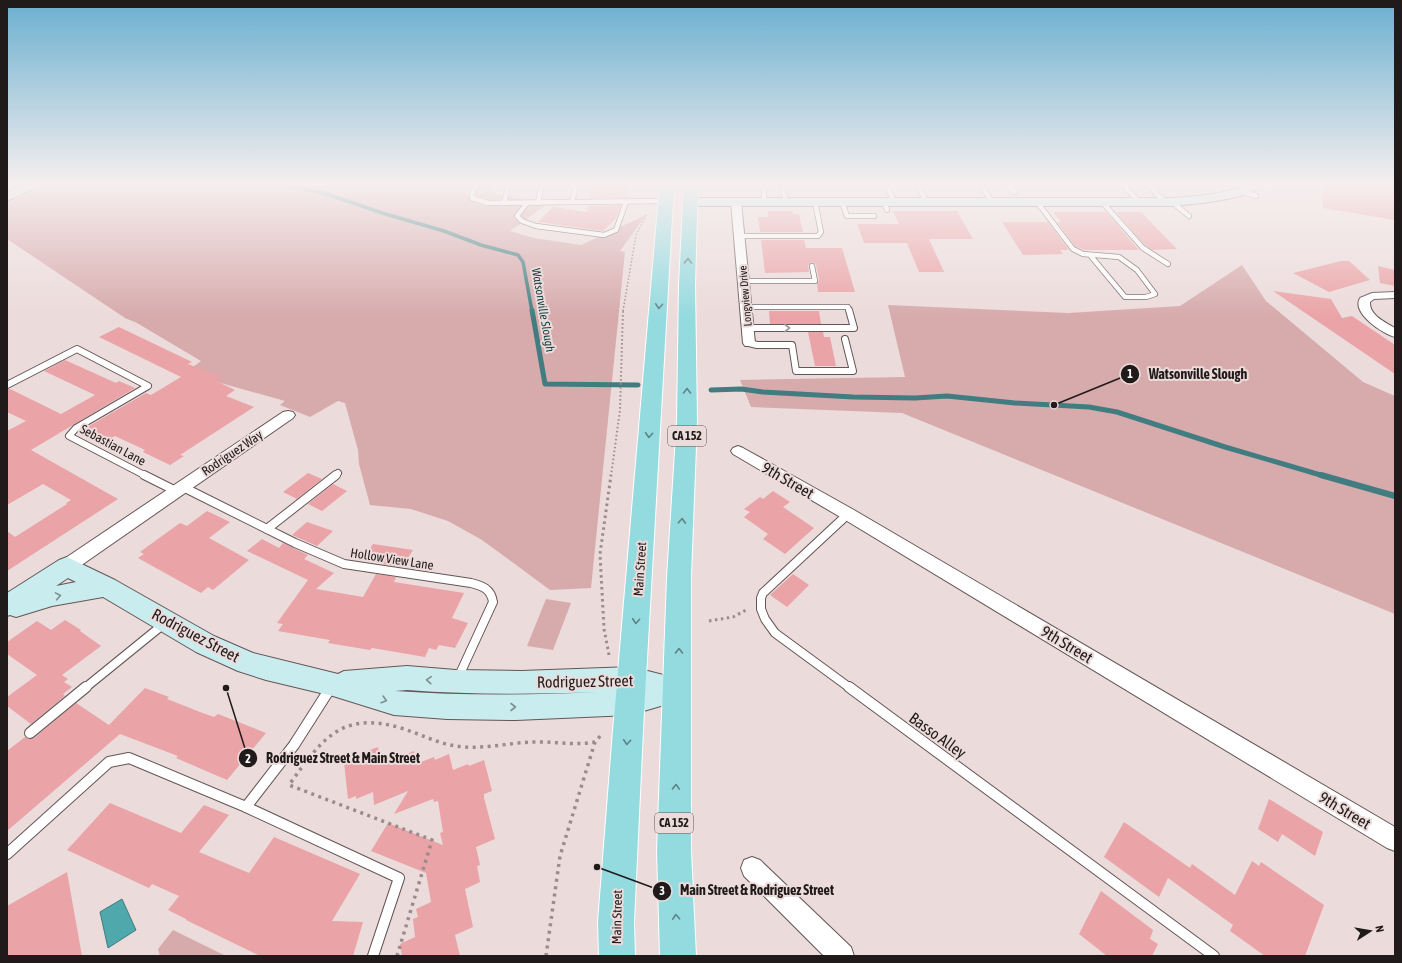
<svg xmlns="http://www.w3.org/2000/svg" width="1402" height="963" font-family="'Asap Condensed',sans-serif">
<style>
.green{fill:#d7aaac}
.water{fill:#4fa8ac;stroke:#417d80}
.lines{fill:none;stroke-linecap:round;stroke-linejoin:round}
.stream-far2{stroke:#417d80;stroke-width:3.5}
.stream-far1{stroke:#417d80;stroke-width:5}
.stream{stroke:#417d80;stroke-width:6}
.building{fill:#eaa3a6}
.lane-far3-casing{stroke:#645656;stroke-width:6}
.lane-far2-casing{stroke:#645656;stroke-width:8}
.lane-far1-casing{stroke:#645656;stroke-width:10}
.lane-casing{stroke:#645656;stroke-width:12}
.street-casing{stroke:#645656;stroke-width:2}
.secondary-casing{stroke:#645656;stroke-width:2}
.primary-casing{stroke:#fff;stroke-width:2}
.path-far3{stroke:#998c8c;stroke-width:1.5;stroke-dasharray:1.5 2;stroke-linecap:butt}
.path-far2{stroke:#998c8c;stroke-width:2;stroke-dasharray:1.5 2.5;stroke-linecap:butt}
.path-far1{stroke:#998c8c;stroke-width:3;stroke-dasharray:2.5 3.5;stroke-linecap:butt}
.path{stroke:#998c8c;stroke-width:3.5;stroke-dasharray:3 4.5;stroke-linecap:butt}
.lane-far3{stroke:#fff;stroke-width:4.5}
.lane-far2{stroke:#fff;stroke-width:6}
.lane-far1{stroke:#fff;stroke-width:8}
.lane{stroke:#fff;stroke-width:10}
.street{fill:#fff;fill-rule:evenodd}
.secondary{fill:#c9edef;fill-rule:evenodd}
.primary{fill:#93dbdf;fill-rule:evenodd}
.oneway{stroke:#5f8486}
.oneway2{stroke:#9b9898}
.oneway3{stroke:#7d8e8f}
.labels{text-anchor:middle;dominant-baseline:central;stroke-width:4;stroke-linejoin:round;paint-order:stroke}
.far-street-label{font-size:11px;fill:#201a1a;stroke:#ecdbdb}
.far-water-label{font-size:12px;font-style:italic;fill:#143e40;stroke:#ecdbdb}
.shield{fill:#ecdbdb;stroke:#5d5454;stroke-width:1}
.shield-label{font-size:12px;font-weight:bold;fill:#201a1a}
.street-label{font-size:13px;fill:#201a1a;stroke:#ecdbdb}
.near-street-label{font-size:16px;fill:#201a1a;stroke:#ecdbdb}
.leader{fill:none;stroke:#201a1a;stroke-width:1.5}
.callout-dot{fill:#201a1a;stroke:#ecdbdb;stroke-width:1.5}
.mark-label{font-size:12px;text-anchor:middle;font-weight:bold;fill:#fff}
.callout-label{font-size:14px;text-anchor:middle;font-weight:bold;fill:#201a1a;stroke:#ecdbdb;stroke-width:4;stroke-linejoin:round;paint-order:stroke}
</style>
<rect width="100%" height="100%" fill="#ecdbdb"/>
<g class="green">
<polygon points="52,183 493,183 491,192 546,205 510,231 534,238 581,245 646,215 620,251 625,252 591,588 550,590 482,540 448,521 411,509 370,505 359,464 358,450 345,403 338,401 310,417 280,405 285,401 185,373 201,361 137,323 125,318 7,239 7,203"/>
<polygon points="1242,265 1266,301 1363,382 1395,396 1395,614 902,413 751,407 740,380 905,377 888,305 1068,313 1180,306"/>
<polygon points="546,599 571,603 553,650 527,646"/>
<polygon points="173,930 226,956 160,956 158,949"/>
</g>
<polygon class="water" points="122,899 136,930 108,948 100,912"/>
<g class="lines">
<polyline class="stream-far2" points="277,183 327,194 382,213 444,231 481,245 518,255 523,262 532,311"/>
<g class="stream-far1">
<polyline points="532,310 545,384 638,385"/>
<polyline points="711,390 741,389 763,392 853,397 915,398 947,396 1015,403 1089,407 1117,412 1225,447 1324,476"/>
</g>
<polyline class="stream" points="1321,475 1395,496"/>
</g>
<g class="building">
<polygon points="594,183 630,183 628,198 590,198"/>
<polygon points="1323,183 1395,183 1395,220 1323,208"/>
<polygon points="621,205 616,218 603,231 538,222 553,207 587,212 588,206"/>
<polygon points="768,211 793,211 793,214 799,214 803,232 760,232 758,217 768,217"/>
<polygon points="893,211 957,211 973,239 929,239 944,272 919,272 907,243 864,243 857,224 899,224"/>
<polygon points="1053,212 1106,212 1139,250 1084,250 1075,246 1057,222 1061,222"/>
<polygon points="1116,212 1141,212 1177,249 1152,250 1145,245"/>
<polygon points="1002,222 1048,222 1069,250 1060,250 1063,254 1023,255"/>
<polygon points="761,240 804,240 806,248 842,248 855,292 818,292 817,284 819,280 816,265 813,262 808,265 809,272 765,273"/>
<polygon points="1341,261 1349,261 1370,280 1329,292 1293,273"/>
<polygon points="1378,266 1395,270 1395,286 1380,283"/>
<polygon points="1273,291 1331,299 1342,318 1352,316 1395,345 1395,374"/>
<polygon points="769,311 819,311 821,324 770,324"/>
<polygon points="119,327 192,362 188,364 222,377 216,381 235,390 226,396 254,407 180,455 184,456 170,465 143,452 145,450 115,436 106,441 84,429 146,393 151,395 181,377 99,337"/>
<polygon points="808,332 823,332 824,337 830,337 836,366 815,366"/>
<polygon points="65,360 116,383 119,381 135,388 31,450 118,499 7,571 7,531 15,537 67,504 66,503 71,500 43,484 7,505 7,431 26,421 7,412 7,389 10,389 61,414 95,395 44,371"/>
<polygon points="308,473 322,479 297,499 283,492"/>
<polygon points="333,484 347,491 322,511 308,504"/>
<polygon points="773,491 790,502 783,507 814,528 785,554 763,539 768,534 744,517 750,512 744,509 760,497 763,499"/>
<polygon points="207,511 230,522 209,538 249,560 213,590 208,587 201,593 138,558 144,554 140,552 180,523 187,526"/>
<polygon points="307,522 333,531 317,546 292,535"/>
<polygon points="262,539 279,548 283,543 308,555 304,559 334,573 316,589 363,597 376,574 396,577 394,582 464,593 452,618 468,623 455,648 439,645 436,650 429,648 425,657 372,648 370,650 328,643 330,640 278,631 283,624 277,623 308,580 247,551"/>
<polygon points="373,544 413,550 402,567 383,564 385,561 364,558"/>
<polygon points="793,574 809,585 787,607 770,595"/>
<polygon points="65,620 81,630 80,631 101,646 62,675 68,679 64,682 72,687 63,694 65,696 31,724 7,706 7,697 37,675 7,654 7,642 37,621 51,630"/>
<polygon points="145,688 169,697 167,699 200,712 214,717 218,714 266,733 227,780 176,758 178,756 120,734 7,831 7,751 25,737 28,739 34,738 76,703 109,725"/>
<polygon points="378,747 380,761 399,754 399,757 414,751 416,764 434,757 435,760 449,754 453,770 468,764 469,766 484,760 492,791 484,794 484,798 495,839 476,847 480,865 477,866 480,882 465,889 473,927 455,935 460,956 402,956 400,944 415,937 413,919 418,917 416,909 431,902 426,873 371,851 388,823 443,845 440,833 443,832 438,801 434,802 433,799 394,814 408,791 374,805 373,792 356,799 356,796 348,799 344,762 359,757 359,754"/>
<polygon points="1269,799 1323,832 1315,856 1282,834 1278,842 1258,829"/>
<polygon points="110,803 181,833 204,805 229,815 199,852 249,873 274,837 360,874 332,921 363,922 353,956 260,956 186,920 186,919 168,910 179,896 152,884 149,888 67,850"/>
<polygon points="1124,822 1190,868 1192,864 1235,895 1252,861 1259,866 1261,862 1324,905 1305,956 1265,956 1230,931 1233,925 1168,878 1159,897 1104,857"/>
<polygon points="67,872 82,956 8,956 7,906"/>
<polygon points="1101,891 1153,930 1150,939 1158,944 1152,956 1107,956 1079,934"/>
</g>
<g class="lines">
<defs>
<g id="lane-far3">
<polyline points="481,183 473,189 472,198 488,203 666,201"/>
<polyline points="980,183 992,202"/>
<polyline points="1008,183 1014,192"/>
<polyline points="1121,183 1139,202"/>
<polyline points="1146,183 1165,202"/>
<polyline points="918,185 926,202"/>
<polyline points="764,188 764,202"/>
<polyline points="783,188 786,202"/>
<polyline points="888,188 894,202"/>
<polyline points="1240,191 1256,196"/>
<polyline points="572,202 577,183"/>
<polyline points="842,202 847,216 874,216"/>
<polyline points="884,202 887,210"/>
<polyline points="1037,202 1073,249 1083,254 1119,257 1137,270 1155,294 1146,297 1125,297 1090,255"/>
<polyline points="1102,202 1143,248 1168,264"/>
<polyline points="1172,202 1189,216"/>
<polyline points="504,203 509,183"/>
<polyline points="527,203 517,216 522,221 536,226 604,235 616,230 626,202"/>
<polyline points="538,203 542,183"/>
<polyline points="739,236 818,236 821,232 815,202"/>
<polyline points="744,281 815,281 812,266"/>
<polyline points="746,307 848,307 849,311"/>
</g>
<g id="lane-far2">
<polyline points="748,328 854,328 849,310"/>
<polyline points="749,343 757,345 792,345 796,371 853,371 845,339"/>
<polyline points="7,385 77,349 148,386 76,428 69,436 146,476"/>
<polyline points="335,476 338,473"/>
</g>
<g id="lane-far1">
<polyline points="144,475 176,491"/>
<path d="M183,487l112,56 49,21 127,19c12,3 20,6 22,19l-35,76"/>
<polyline points="848,514 763,593 761,598 761,609 765,619 775,633 850,688"/>
<polyline points="267,529 336,475"/>
<polyline points="85,688 165,623"/>
<polyline points="330,688 331,687"/>
</g>
<g id="lane">
<polyline points="849,687 1214,956"/>
<polyline points="30,733 86,687"/>
<polyline points="246,807 294,745 331,687"/>
<polyline points="7,854 109,762 129,758 246,807 399,878 373,956"/>
</g>
<g id="street">
<polygon points="736,199 741,202 755,343 753,346 745,346 743,343 731,202"/>
<path d="M1395,292v6l-21,1 -4,3c-1,13 15,20 25,26v9c-12,-3 -44,-24 -35,-39l12,-5z"/>
<polygon points="288,411 293,412 295,415 293,418 73,571 67,572 61,571 59,566 61,561 283,412"/>
<polygon points="738,446 743,448 854,510 1395,827 1395,851 1387,848 842,518 733,454 731,451 733,448"/>
<polygon points="752,857 760,860 851,947 854,956 824,956 744,876 741,868 744,860"/>
</g>
<g id="secondary">
<polygon points="26,183 42,183 40,186 7,201 7,192"/>
<path d="M1249,183h15c-12,17 -72,21 -92,23h-482l-5,-1 -2,-3 2,-3 5,-1h482c26,-2 53,-3 77,-15z"/>
<path d="M67,557l48,23 99,56 39,17 85,21 6,-3 63,-5 49,4 65,1 111,-4 55,14 4,9 -3,8 -58,17 -114,5 -69,-1 -53,-4 -61,-19 -67,-16 -28,-9 -42,-19 -93,-55 -51,9 -36,11 -6,-2 -3,1v-23l52,-33zM68,578l8,4 -20,4zM407,690c64,5 128,4 192,2 -70,3 -134,4 -204,-1z"/>
</g>
<g id="primary">
<polygon points="660,183 674,183 643,730 634,922 635,956 599,956 598,922 613,730"/>
<polygon points="684,183 698,183 695,285 697,420 691,577 691,851 696,956 660,956 657,851 667,577 677,420 679,285"/>
</g>
</defs>
<use href="#lane-far3" class="lane-far3-casing"/>
<use href="#lane-far2" class="lane-far2-casing"/>
<use href="#lane-far1" class="lane-far1-casing"/>
<use href="#lane" class="lane-casing"/>
<use href="#street" class="street-casing"/>
<use href="#secondary" class="secondary-casing"/>
<use href="#primary" class="primary-casing"/>
<polyline class="path-far3" points="623,311 636,235 647,214"/>
<polyline class="path-far2" points="611,476 620,410 623,310"/>
<g class="path-far1">
<polyline points="709,621 733,617 748,609"/>
<polyline points="609,655 604,629 600,554 611,475"/>
</g>
<g class="path">
<path d="M397,956l35,-116 -143,-55c32,-44 51,-75 112,-57 19,6 36,15 55,18 25,4 51,-3 76,-4 21,-1 42,4 63,0"/>
<polyline points="546,956 560,856 595,742 603,733"/>
</g>
<use href="#lane-far3" class="lane-far3"/>
<use href="#lane-far2" class="lane-far2"/>
<use href="#lane-far1" class="lane-far1"/>
<use href="#lane" class="lane"/>
<use href="#street" class="street"/>
<use href="#secondary" class="secondary"/>
<use href="#primary" class="primary"/>
</g>
<defs><path id="oneway-chevron" d="M-2-3.5L2.5 0L-2 3.5" fill="none" stroke-width="1.6" stroke-linecap="round" stroke-linejoin="round"/></defs>
<g class="oneway">
<use href="#oneway-chevron" transform="translate(688 261) rotate(-88)"/>
<use href="#oneway-chevron" transform="translate(659 306) rotate(94)"/>
<use href="#oneway-chevron" transform="translate(687 391) rotate(-90)"/>
<use href="#oneway-chevron" transform="translate(649 435) rotate(94)"/>
<use href="#oneway-chevron" transform="translate(682 521) rotate(-87)"/>
<use href="#oneway-chevron" transform="translate(636 621) rotate(94)"/>
<use href="#oneway-chevron" transform="translate(679 651) rotate(-89)"/>
<use href="#oneway-chevron" transform="translate(627 742) rotate(94)"/>
<use href="#oneway-chevron" transform="translate(676 787) rotate(-88)"/>
<use href="#oneway-chevron" transform="translate(676 917) rotate(-93)"/>
</g>
<use class="oneway2" href="#oneway-chevron" transform="translate(787 328)"/>
<g class="oneway3">
<use href="#oneway-chevron" transform="translate(58 596) rotate(-10)"/>
<use href="#oneway-chevron" transform="translate(429 680) rotate(-176)"/>
<use href="#oneway-chevron" transform="translate(384 700) rotate(17)"/>
<use href="#oneway-chevron" transform="translate(513 707)"/>
</g>
<linearGradient id="sky" x2="0" y2="1"><stop stop-color="#6bafd0"/><stop offset="0.58" stop-color="#f6efef"/><stop offset="1" stop-color="#f6efef" stop-opacity="0"/></linearGradient>
<rect width="1402" height="318" fill="url(#sky)"/>
<g class="labels">
<g class="far-street-label">
<text transform="translate(745 296) rotate(-95)">Longview Drive</text>
</g>
<g class="far-water-label">
<text transform="translate(543 310) rotate(80)">Watsonville Slough</text>
</g>
<g class="shield">
<rect x="668" y="426" width="38" height="20" rx="3"/>
<rect x="655" y="813" width="38" height="20" rx="3"/>
</g>
<g class="shield-label">
<text x="687" y="436">CA 152</text>
<text x="674" y="823">CA 152</text>
</g>
<g class="street-label">
<text transform="translate(113 445) rotate(28)">Sebastian Lane</text>
<text transform="translate(232 453) rotate(-34)">Rodriguez Way</text>
<text transform="translate(392 559) rotate(9)">Hollow View Lane</text>
<text transform="translate(640 569) rotate(-86)">Main Street</text>
<text transform="translate(617 917) rotate(-89)">Main Street</text>
</g>
<g class="near-street-label">
<text transform="translate(788 480) rotate(30)">9th Street</text>
<text transform="translate(196 635) rotate(28)">Rodriguez Street</text>
<text transform="translate(1067 644) rotate(31)">9th Street</text>
<text transform="translate(585 681) rotate(-1)">Rodriguez Street</text>
<text transform="translate(938 735) rotate(36)">Basso Alley</text>
<text transform="translate(1345 810) rotate(31)">9th Street</text>
</g>
</g>
<path class="leader" d="M1054 405L1130 374M226 688L248 758M597 867L662 891"/>
<g class="callout-dot">
<circle cx="1054" cy="405" r="4"/>
<circle cx="226" cy="688" r="4"/>
<circle cx="597" cy="867" r="4"/>
<circle cx="1130" cy="374" r="10"/>
<circle cx="248" cy="758" r="10"/>
<circle cx="662" cy="891" r="10"/>
</g>
<g class="mark-label">
<text x="1130" y="378">1</text>
<text x="248" y="763">2</text>
<text x="662" y="895">3</text>
</g>
<g class="callout-label">
<text x="1198" y="379">Watsonville Slough</text>
<text x="343" y="763">Rodriguez Street &amp; Main Street</text>
<text x="757" y="895">Main Street &amp; Rodriguez Street</text>
</g>
<rect width="1402" height="963" fill="none" stroke="#201a1a" stroke-width="16"/>
<g transform="translate(1370 931) rotate(78)" stroke="#ecdbdb" stroke-width="3" paint-order="stroke">
<path d="M0-3L7 15L0 10L-7 15Z" fill="#201a1a"/>
<text y="-6" font-size="11" font-weight="bold" text-anchor="middle" fill="#201a1a">N</text>
</g>
</svg>
